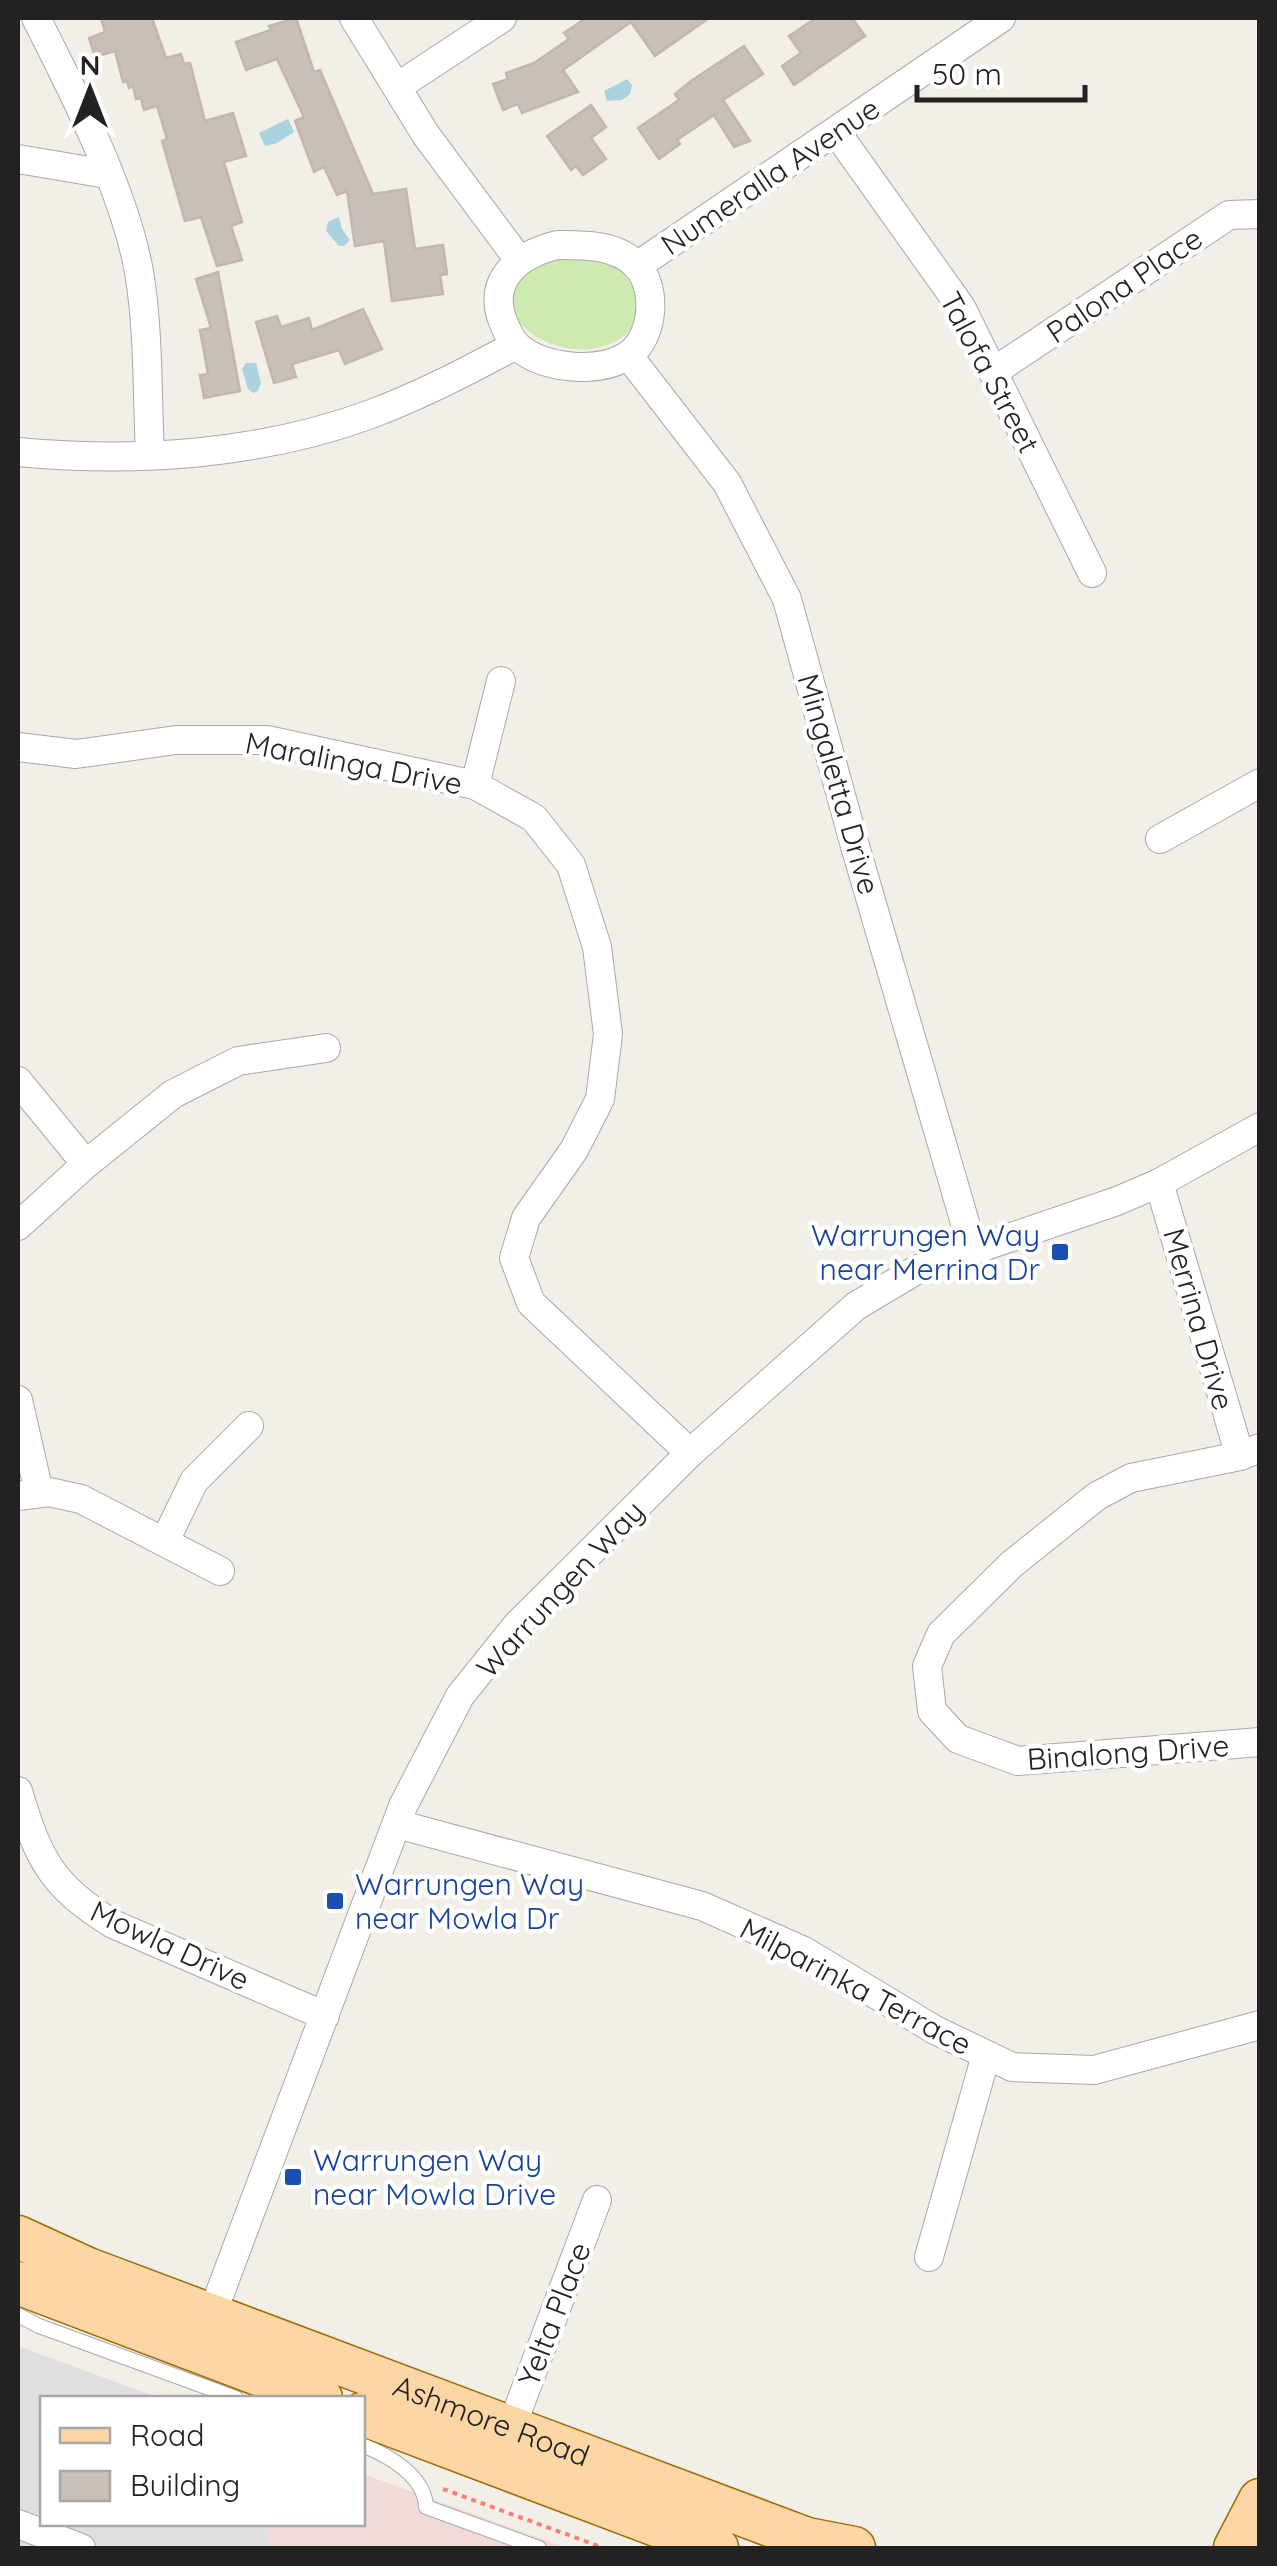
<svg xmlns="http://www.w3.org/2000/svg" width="1277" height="2566" font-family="Quicksand,sans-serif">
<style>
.residential{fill:#e0dfdf}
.commercial{fill:#f2dad9}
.grass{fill:#cdebb0}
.water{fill:#aad3df}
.building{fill:#c7bfb8;stroke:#c4b6ab;stroke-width:2.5}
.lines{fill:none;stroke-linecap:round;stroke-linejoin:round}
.lane-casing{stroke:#a9a9a9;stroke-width:16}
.street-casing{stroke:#a9a9a9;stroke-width:30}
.primary-casing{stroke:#a06b00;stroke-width:45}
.path{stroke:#fa8072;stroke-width:4;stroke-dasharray:5 5;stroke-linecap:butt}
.lane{stroke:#fff;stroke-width:14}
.street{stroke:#fff;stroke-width:28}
.primary{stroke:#fcd6a4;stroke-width:42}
.transit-dot{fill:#1a4fb4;stroke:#fff;stroke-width:4}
.labels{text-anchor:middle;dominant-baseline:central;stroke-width:9;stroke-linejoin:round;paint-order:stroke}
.street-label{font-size:30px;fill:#222;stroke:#fff}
.transit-label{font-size:30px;fill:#164399;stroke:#fff;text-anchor:start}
</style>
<rect width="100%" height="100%" fill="#f2efe9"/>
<polygon class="residential" points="18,2346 159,2398 42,2398 42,2524 265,2524 271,2548 18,2548"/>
<polygon class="commercial" points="363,2474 567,2548 271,2548 265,2524 362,2524"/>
<path class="grass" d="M557,257c14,0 33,-3 46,2 31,13 51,57 18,79 -49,34 -141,-15 -98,-63 7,-9 24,-13 34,-18z"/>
<g class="water">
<polygon points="627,79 632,85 630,94 622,100 607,101 604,91"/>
<polygon points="288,119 294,132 277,143 265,146 259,133"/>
<polygon points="339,217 342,229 350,240 344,246 339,246 326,231 328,222"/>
<polygon points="246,363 256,363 261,383 258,391 253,393 248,389 242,369"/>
</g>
<g class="building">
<polygon points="101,18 152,18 166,58 181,54 184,64 190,63 205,121 233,113 246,156 224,162 242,222 231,226 242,260 217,266 201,217 185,221 162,141 167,139 157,106 144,110 141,98 136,99 133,86 129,88 127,81 123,82 115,51 95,57 89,38 105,32"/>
<polygon points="296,18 314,72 320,70 373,194 406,189 415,249 443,245 447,274 440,275 443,294 392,301 384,241 355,246 347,191 337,195 324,167 314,172 295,121 304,117 277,59 246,70 236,42 271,30 269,26"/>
<polygon points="586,18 709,18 655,56 631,22 563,70 578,92 522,113 518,104 503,110 493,84 508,79 506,73 534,63 569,39 564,33"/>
<polygon points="816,18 852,18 865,36 794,85 782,66 801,53 789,36"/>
<polygon points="744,46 763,74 723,100 750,141 734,147 714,115 677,140 680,144 659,159 638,128 679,100 675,94 691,81"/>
<polygon points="591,105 606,127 591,138 606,159 583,175 576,166 571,170 547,136"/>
<polygon points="218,272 240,391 204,398 200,375 208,374 200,330 211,328 196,279"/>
<polygon points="363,309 382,349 345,364 339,350 292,364 296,377 274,383 256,322 277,316 281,327 309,318 312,330"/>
</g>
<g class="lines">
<defs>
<g id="lane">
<polyline points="18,2315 39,2326 236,2398"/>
<path d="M362,2445c26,10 63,31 64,62l113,41"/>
</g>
<g id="street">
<path d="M36,18c37,73 89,174 103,254 10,60 8,123 11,183"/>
<polyline points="354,18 426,135 519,260"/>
<polyline points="397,87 502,18"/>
<polyline points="837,133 961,307 1092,573"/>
<polyline points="18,159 107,174"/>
<path d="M557,245c26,0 60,-1 80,21 21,22 17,73 -10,90 -30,18 -84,13 -110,-10 -7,-7 -11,-17 -15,-27 -14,-41 18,-65 55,-74z"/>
<polyline points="637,266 1001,18"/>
<polyline points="628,355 727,483 787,599 853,839 973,1250"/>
<polyline points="993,372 1229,215 1260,214"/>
<path d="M18,452c117,11 242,3 353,-38 51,-19 98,-44 145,-69"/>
<polyline points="18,747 76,754 176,740 267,740 475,785 534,818 571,865 597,947 608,1034 600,1099 574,1150 526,1218 514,1258 531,1303 690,1453"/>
<polyline points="475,785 501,681"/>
<polyline points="1160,839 1260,783"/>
<polyline points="18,1081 86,1164"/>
<polyline points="1159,1183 1240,1456"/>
<polyline points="18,1226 86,1164 173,1094 238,1061 326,1048"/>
<polyline points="18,1400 39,1492"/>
<polyline points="1260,1448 1240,1456 1131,1478 1097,1496 1012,1564 941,1634 927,1666 932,1711 958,1739 1018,1761 1260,1742"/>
<polyline points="18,1496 49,1492 81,1499 220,1571"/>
<polyline points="165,1541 194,1481 249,1426"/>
<path d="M18,1791c20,67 33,95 95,133l212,92"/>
<polyline points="397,1824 702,1906 804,1951 935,2030 1012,2067 1094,2070 1260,2025"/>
<polyline points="929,2257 986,2055"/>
<polyline points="206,2330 403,1806 460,1696 517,1625 690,1453 856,1306 918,1269 1117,1201 1159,1183 1260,1127"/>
<polyline points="511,2428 597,2200"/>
<polyline points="18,2524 81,2548"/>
</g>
<g id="primary">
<path id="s1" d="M18,2237l70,32 719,270 47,9"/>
<polyline points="18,2283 321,2398"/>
<polyline points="362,2414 717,2548"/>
<polyline points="1235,2548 1260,2500"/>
</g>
</defs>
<use href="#lane" class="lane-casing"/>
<use href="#street" class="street-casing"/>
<use href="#primary" class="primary-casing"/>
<polyline class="path" points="443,2489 604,2548"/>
<use href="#lane" class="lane"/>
<use href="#street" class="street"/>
<use href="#primary" class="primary"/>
</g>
<g class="transit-dot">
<rect x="1050" y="1242" width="20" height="20" rx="5"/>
<rect x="325" y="1891" width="20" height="20" rx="5"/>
<rect x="283" y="2167" width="20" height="20" rx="5"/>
</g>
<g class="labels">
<g class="street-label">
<text transform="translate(770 176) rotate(-34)">Numeralla Avenue</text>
<text transform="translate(1124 285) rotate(-34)">Palona Place</text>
<text transform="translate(990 372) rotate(62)">Talofa Street</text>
<text transform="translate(354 763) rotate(11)">Maralinga Drive</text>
<text transform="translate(839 784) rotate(74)">Mingaletta Drive</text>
<text transform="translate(1199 1319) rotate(74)">Merrina Drive</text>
<text transform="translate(560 1589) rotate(-47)">Warrungen Way</text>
<text transform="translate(1128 1752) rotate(-4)">Binalong Drive</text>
<text transform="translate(170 1945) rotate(25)">Mowla Drive</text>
<text transform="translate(856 1986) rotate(28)">Milparinka Terrace</text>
<text transform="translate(554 2314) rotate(-69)">Yelta Place</text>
<text stroke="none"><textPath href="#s1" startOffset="508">Ashmore Road</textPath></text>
</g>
<g class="transit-label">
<text x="1040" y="1235" text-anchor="end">Warrungen Way<tspan x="1040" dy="34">near Merrina Dr</tspan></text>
<text x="355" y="1884">Warrungen Way<tspan x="355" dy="34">near Mowla Dr</tspan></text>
<text x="313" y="2160">Warrungen Way<tspan x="313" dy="34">near Mowla Drive</tspan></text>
</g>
</g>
<rect width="1277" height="2566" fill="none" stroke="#222222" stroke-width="40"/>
<rect x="40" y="2396" width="325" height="130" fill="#ffffff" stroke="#a7a7a7" stroke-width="2.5"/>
<rect x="60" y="2428" width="50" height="15" fill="#fcd6a4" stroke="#a7a7a7" stroke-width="2.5"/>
<text x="130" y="2446" font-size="30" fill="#222222">Road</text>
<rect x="60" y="2471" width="50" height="30" fill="#c7bfb8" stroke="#a7a7a7" stroke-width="2.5"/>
<text x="130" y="2496" font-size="30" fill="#222222">Building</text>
<g transform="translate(90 90)" stroke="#ffffff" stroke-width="8" paint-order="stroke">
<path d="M0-8L18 38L0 25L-18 38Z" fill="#222222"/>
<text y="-15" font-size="28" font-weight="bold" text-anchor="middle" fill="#222222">N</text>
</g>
<path d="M917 85v15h168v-15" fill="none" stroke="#222222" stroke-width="5"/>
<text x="932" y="85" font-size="30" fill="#222222" stroke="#ffffff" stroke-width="8" paint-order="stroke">50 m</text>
</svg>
